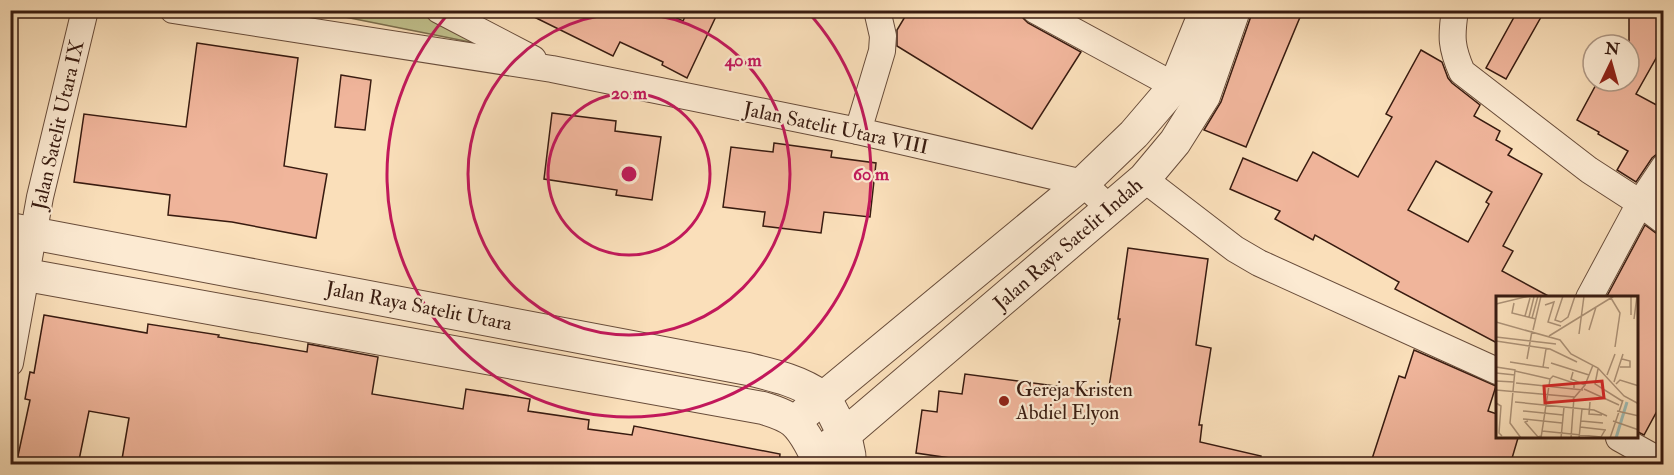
<svg xmlns="http://www.w3.org/2000/svg" width="1674" height="475" font-family="'IM FELL Double Pica',serif">
<style>
.green{fill:#c1c18d;stroke:#7c6e4e;stroke-width:1.5}
.building{fill:#f0b59b;stroke:#381b10;stroke-width:1.5;fill-rule:evenodd}
.lines{fill:none;stroke-linecap:round;stroke-linejoin:round}
.minor-casing{stroke:#684c3a;stroke-width:28}
.tertiary-casing{stroke:#684c3a;stroke-width:34}
.minor{stroke:#fcead2;stroke-width:26}
.tertiary{stroke:#fcead2;stroke-width:32}
.ring{fill:none;stroke:#c2185b;stroke-width:3}
.poi-dot{fill:#8f2418;stroke:#fcead2;stroke-width:2}
.labels{text-anchor:middle;dominant-baseline:central;stroke-width:4.5;stroke-linejoin:round;paint-order:stroke}
.street-label{font-size:20px;fill:#381b10;stroke:#fcead2}
.poi-label{font-size:20px;fill:#381b10;stroke:#fcead2;text-anchor:start}
.inset-river{fill:none;stroke:#9fbcb5;stroke-width:3}
.inset-road{fill:none;stroke:#ac9176;stroke-width:1.5}
.view{fill:#d62828;fill-opacity:0.15;stroke:#d62828;stroke-width:3}
.inset-edge{fill:none;stroke:#381b10;stroke-width:3}
.centre{fill:#c2185b;stroke:#fcead2;stroke-width:3}
.ring-label{font-size:18px;text-anchor:middle;font-weight:bold;fill:#c2185b;stroke:#fcead2;stroke-width:4.5;stroke-linejoin:round;paint-order:stroke}
</style>
<rect width="100%" height="100%" fill="#fadfba"/>
<filter id="stains"><feTurbulence type="fractalNoise" baseFrequency=".00333" numOctaves="4"/><feColorMatrix values="0 0 0 0 .2 0 0 0 0 .09 0 0 0 0 .02 0 0 0 .5 -.17"/></filter>
<radialGradient id="worn" r=".72"><stop offset=".6" stop-color="#630" stop-opacity="0"/><stop offset="1" stop-color="#630" stop-opacity=".3"/></radialGradient>
<polygon class="green" points="315,11 421,11 490,46"/>
<g class="building">
<polygon points="520,10 659,10 683,21 688,10 719,10 687,78 662,65 663,62 620,42 613,56"/>
<polygon points="909,10 1019,10 1023,18 1028,23 1081,52 1032,129 897,46 897,30"/>
<polygon points="1251,10 1303,10 1246,147 1204,130 1221,102 1251,16"/>
<polygon points="1518,10 1545,10 1506,79 1486,68"/>
<polygon points="1629,10 1664,10 1664,44 1636,94 1664,109 1664,152 1657,154 1652,158 1636,182 1617,170 1628,151 1598,134 1599,132 1577,120 1598,81 1629,81"/>
<polygon points="197,43 298,58 284,166 327,174 316,238 232,222 168,215 170,195 74,182 84,114 186,127"/>
<path d="M1421,50l21,12 6,16 4,5 28,22 -6,11 26,15 -4,9 16,9 -4,6 34,19 -39,72 10,5 -11,20 50,27h-55v45l-102,-54 4,-7 -84,-47 -2,5 -38,-21 5,-8 -50,-22 13,-31 54,23 16,-29 45,25 34,-60 -6,-3zM1436,161l56,31 -6,10 3,2 -21,38 -60,-32z"/>
<polygon points="341,75 371,80 365,130 335,127"/>
<polygon points="552,113 616,121 615,131 661,137 652,200 616,195 617,190 544,179"/>
<polygon points="774,143 832,151 831,157 876,163 870,217 824,212 821,233 763,226 765,212 723,207 731,147 773,152"/>
<polygon points="1645,225 1656,233 1664,236 1664,398 1644,435 1636,431 1636,298 1606,298"/>
<polygon points="1128,248 1208,259 1196,345 1211,348 1199,425 1202,425 1200,442 1261,456 1260,465 1105,465 1066,460 1065,465 998,465 916,453 922,410 937,412 939,391 962,394 965,374 1108,393 1120,319 1118,319"/>
<polygon points="44,315 147,333 148,324 219,335 218,337 307,352 308,344 378,357 372,394 463,409 466,389 530,399 528,411 589,420 588,429 632,435 634,426 780,454 779,465 121,465 129,418 89,411 78,465 16,465 30,400 25,399 30,372 34,373"/>
<polygon points="1414,350 1496,386 1488,411 1497,414 1497,438 1518,438 1510,465 1370,465 1399,376 1405,378"/>
</g>
<g class="lines">
<defs>
<g id="minor">
<polyline points="173,10 552,69 858,131 1083,183 1110,209"/>
<polyline points="439,10 533,59"/>
<polyline points="1035,10 1175,86"/>
<path d="M1455,10c-4,27 -4,37 7,62l127,98 51,33 24,18"/>
<polyline points="858,131 882,51 883,36 877,10"/>
<polyline points="1144,179 1235,249 1259,263 1497,371"/>
<polyline points="1589,298 1640,203 1664,167"/>
<polyline points="10,363 40,197 85,10"/>
<polyline points="1619,438 1664,463"/>
</g>
<g id="tertiary">
<path d="M10,229l738,140c25,6 52,12 74,28 8,7 12,19 17,28 7,13 11,24 11,39"/>
<path d="M10,272l753,136c10,3 23,7 31,14 9,8 23,31 23,42"/>
<polyline points="806,412 1083,183 1134,134 1175,86 1206,10"/>
<polyline points="828,447 844,435 1144,179 1175,142 1204,96 1234,10"/>
</g>
</defs>
<use href="#minor" class="minor-casing"/>
<use href="#tertiary" class="tertiary-casing"/>
<use href="#minor" class="minor"/>
<use href="#tertiary" class="tertiary"/>
</g>
<g class="ring">
<circle cx="629" cy="174" r="81"/>
<circle cx="629" cy="174" r="161"/>
<path d="M807 11A242 242 0 1 1 451 11"/>
</g>
<circle class="poi-dot" cx="1004" cy="401" r="6"/>
<g class="labels">
<g class="street-label">
<text transform="translate(58 125) rotate(-77)">Jalan Satelit Utara IX</text>
<text transform="translate(836 128) rotate(12)">Jalan Satelit Utara VIII</text>
<text transform="translate(1068 244) rotate(-41)">Jalan Raya Satelit Indah</text>
<text transform="translate(419 306) rotate(11)">Jalan Raya Satelit Utara</text>
</g>
<g class="poi-label">
<text x="1016" y="389">Gereja Kristen<tspan x="1016" dy="23">Abdiel Elyon</tspan></text>
</g>
</g>
<g transform="translate(1496 296)">
<rect width="142" height="142" fill="#fadfba"/>
<path class="inset-river" d="M120,142l11,-36"/>
<path class="inset-road" d="M135,0v19M115,2l9,15 -5,34M18,7l-2,10 24,6M0,8l33,-8M49,9l9,-3 -6,20 13,4M29,20l5,-18M33,21l5,-20M36,22l6,-22M138,23l3,-23M0,26l64,18 11,14 27,14 26,28 15,8M65,26l-6,-2 8,-24M65,26l7,-5 7,-21M37,34l8,-34M93,34l7,-23M83,38l5,-38M53,40l65,-40M0,41l60,7M0,45l54,8 27,13M31,63l5,-28M14,66l39,6M55,67l38,12M0,71l19,3 -5,53 11,15M47,71l3,-18M124,71h10v-6l-8,-2M102,73l-3,15 27,17M19,75l35,8M77,76l-2,7 14,6M0,77l19,2M111,79l8,-21M0,85l18,1M118,86l9,-28M20,87l67,7M120,88l4,-4 19,6M88,93l35,16M0,94l78,7 -3,41M77,103l12,-14 8,-20M19,106l79,8 13,6M94,106l-1,12 13,1M0,107l5,3 -2,27 3,3M27,115l40,4M121,115l22,5M27,123l39,4M32,125l-3,1 13,15 3,-1M85,125l22,2M117,125l26,9M84,131l26,3M46,135l59,6 4,-7M45,142l9,-59 3,-3 21,7v5M65,142l3,-31M83,142l3,-29M114,142l13,-38"/>
<path class="view" d="M106,85l2,17 -59,5 -1,-17z"/>
<rect width="142" height="142" class="inset-edge"/>
</g>
<circle cx="629" cy="174" r="9" class="centre"/>
<g class="ring-label">
<text x="743" y="66">40 m</text>
<text x="629" y="99">20 m</text>
<text x="871" y="180">60 m</text>
</g>
<rect width="1674" height="475" fill="none" stroke="#fadfba" stroke-width="36"/>
<rect x="12" y="12" width="1650" height="451" fill="none" stroke="#381b10" stroke-width="3"/>
<rect x="18" y="18" width="1638" height="439" fill="none" stroke="#381b10" stroke-width="1.5"/>
<g transform="translate(1611 63) rotate(5)"><circle r="28" fill="#fcead2" stroke="#ae9784" stroke-width="1.5"/>
<path d="M0-4.5L10 22L0 15L-10 22Z" fill="#8f2418"/>
<text y="-9" font-size="16" font-weight="bold" text-anchor="middle" fill="#381b10">N</text>
</g>
<rect width="100%" height="100%" filter="url(#stains)"/>
<rect width="100%" height="100%" fill="url(#worn)"/>
</svg>
